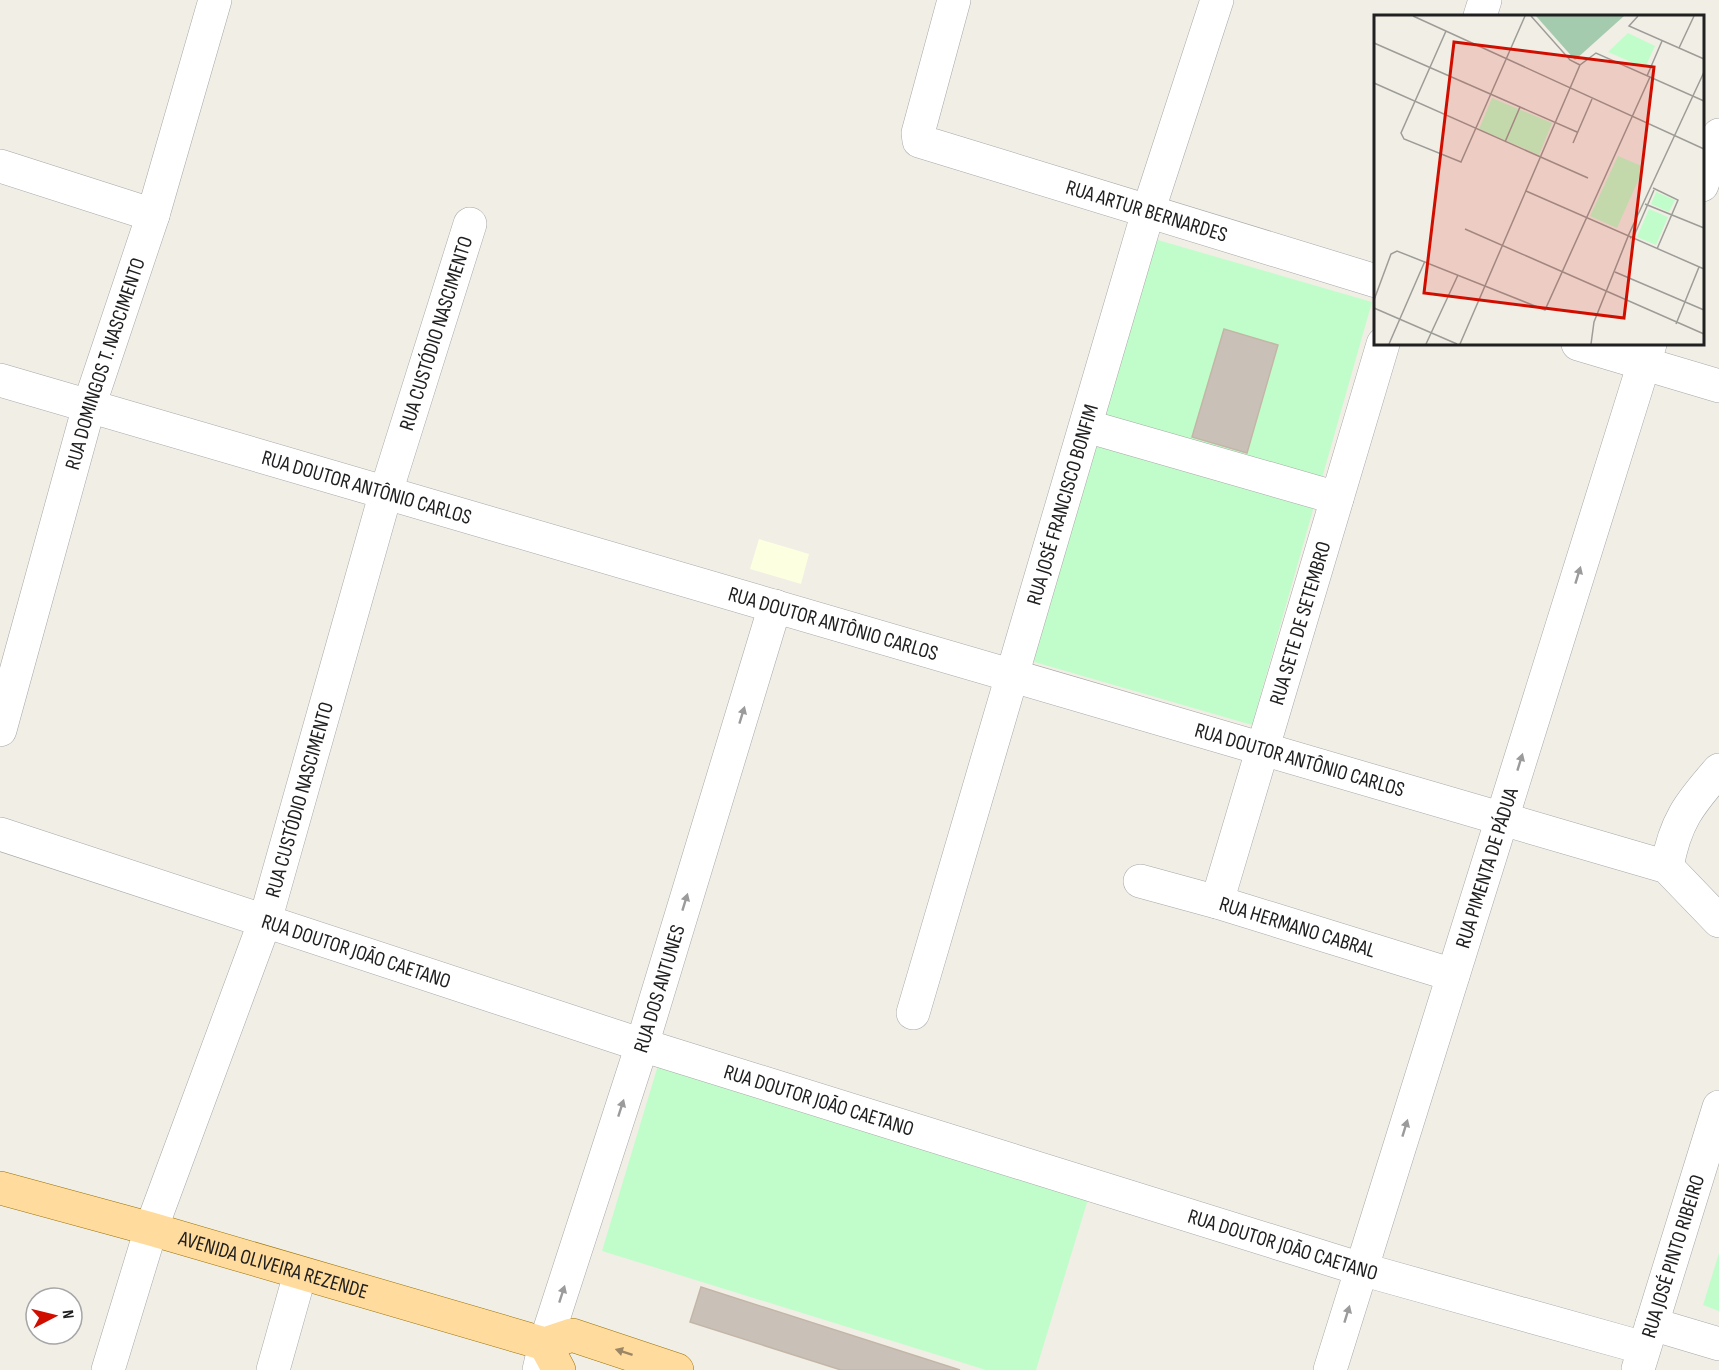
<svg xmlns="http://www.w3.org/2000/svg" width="1719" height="1370" font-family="'Sofia Sans Condensed',sans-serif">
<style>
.education{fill:#fdffe1}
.park{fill:#c1fdca}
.building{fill:#c9c1b8;stroke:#c4b6a7;stroke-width:1.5}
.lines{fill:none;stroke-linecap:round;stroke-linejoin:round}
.minor-casing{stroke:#a7a7a7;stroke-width:34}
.major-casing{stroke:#9c7300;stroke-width:34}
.minor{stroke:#fff;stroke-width:33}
.major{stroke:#ffdb9d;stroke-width:33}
.oneway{fill:#9b9b9b}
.oneway2{fill:#9b8765}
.labels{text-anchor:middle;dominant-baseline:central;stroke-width:6;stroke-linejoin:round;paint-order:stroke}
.street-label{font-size:21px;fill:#202020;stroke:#fff}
.inset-road{fill:none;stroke:#9d9c97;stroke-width:1.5}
.view{fill:#d00e00;fill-opacity:0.15;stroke:#d00e00;stroke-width:3}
.inset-edge{fill:none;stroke:#202020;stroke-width:3}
</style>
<rect width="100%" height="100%" fill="#f1eee6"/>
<polygon class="education" points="759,539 809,554 801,584 750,569"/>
<g class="park">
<polygon points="1151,238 1372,302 1252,725 1031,661"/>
<polygon points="659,1062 1089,1196 1036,1370 986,1370 602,1251"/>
<polygon points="1719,1253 1719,1311 1703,1305"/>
</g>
<g class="building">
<polygon points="1224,329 1278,345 1247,453 1192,437"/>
<polygon points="701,1287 960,1370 841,1370 690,1322"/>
</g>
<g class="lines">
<defs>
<g id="minor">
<path id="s1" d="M954,0l-36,133 1,8 457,140"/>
<polyline points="1480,16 1485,0"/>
<polyline points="0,166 153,215"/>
<polyline points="1702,185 1719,135"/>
<polyline points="1578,344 1719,386"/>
<path id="s2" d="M0,380l1667,487 52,54"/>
<polyline points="1086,426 1337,498"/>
<path id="s3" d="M0,730l89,-324 64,-191 62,-215"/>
<path id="s4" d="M0,834l642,211 719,224 283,79"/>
<path d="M1667,867c8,-45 22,-63 52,-97"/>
<path id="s5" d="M1140,881l77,21 236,73"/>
<path id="s6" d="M1217,902l166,-558"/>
<path id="s7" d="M913,1013l235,-801 69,-212"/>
<polyline points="1652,1324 1719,1344"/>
<path id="s8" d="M1638,1369l81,-262"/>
<path id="s9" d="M108,1370l43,-141 114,-308 121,-429 84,-268"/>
<polyline points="273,1370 300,1274"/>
<path id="s10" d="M539,1370l6,-26 97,-299 133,-439"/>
<path id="s11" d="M1330,1370l320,-1026"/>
</g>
<g id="major">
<path id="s12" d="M0,1188l151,41 394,115 27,-9 105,35"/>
<polyline points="545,1344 559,1370"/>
</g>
</defs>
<use href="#minor" class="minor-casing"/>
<use href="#major" class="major-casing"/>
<use href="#minor" class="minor"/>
<use href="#major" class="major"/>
</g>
<defs><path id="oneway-solid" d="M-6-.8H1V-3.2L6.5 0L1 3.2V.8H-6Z" transform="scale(1.5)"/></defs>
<g class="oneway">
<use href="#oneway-solid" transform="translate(1578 575) rotate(-73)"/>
<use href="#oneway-solid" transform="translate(742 715) rotate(-73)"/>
<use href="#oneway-solid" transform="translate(1520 762) rotate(-73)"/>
<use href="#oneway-solid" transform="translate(685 902) rotate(-73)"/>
<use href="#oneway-solid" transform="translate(621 1108) rotate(-72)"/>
<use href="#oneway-solid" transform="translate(1405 1128) rotate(-73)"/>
<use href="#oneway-solid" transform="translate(562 1294) rotate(-72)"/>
<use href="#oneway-solid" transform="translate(1347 1314) rotate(-73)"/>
</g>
<use class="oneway2" href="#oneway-solid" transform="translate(624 1352) rotate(-162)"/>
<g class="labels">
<g class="street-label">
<text stroke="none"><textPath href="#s1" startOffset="384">RUA ARTUR BERNARDES</textPath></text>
<text stroke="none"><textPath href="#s9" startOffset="1088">RUA CUSTÓDIO NASCIMENTO</textPath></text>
<text stroke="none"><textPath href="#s3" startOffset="381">RUA DOMINGOS T. NASCIMENTO</textPath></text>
<text stroke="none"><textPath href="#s2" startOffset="382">RUA DOUTOR ANTÔNIO CARLOS</textPath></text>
<text stroke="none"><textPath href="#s7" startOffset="530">RUA JOSÉ FRANCISCO BONFIM</textPath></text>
<text stroke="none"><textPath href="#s6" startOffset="291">RUA SETE DE SETEMBRO</textPath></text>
<text stroke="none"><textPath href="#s2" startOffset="868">RUA DOUTOR ANTÔNIO CARLOS</textPath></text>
<text stroke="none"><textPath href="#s2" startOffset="1354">RUA DOUTOR ANTÔNIO CARLOS</textPath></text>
<text stroke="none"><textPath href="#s9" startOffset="602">RUA CUSTÓDIO NASCIMENTO</textPath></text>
<text stroke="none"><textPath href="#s11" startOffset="526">RUA PIMENTA DE PÁDUA</textPath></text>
<text stroke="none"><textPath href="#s5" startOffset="164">RUA HERMANO CABRAL</textPath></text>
<text stroke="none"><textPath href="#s4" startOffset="375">RUA DOUTOR JOÃO CAETANO</textPath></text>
<text stroke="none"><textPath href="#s10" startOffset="400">RUA DOS ANTUNES</textPath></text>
<text stroke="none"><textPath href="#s4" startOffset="861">RUA DOUTOR JOÃO CAETANO</textPath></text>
<text stroke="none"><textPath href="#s4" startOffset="1347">RUA DOUTOR JOÃO CAETANO</textPath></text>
<text stroke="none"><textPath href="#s8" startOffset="118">RUA JOSÉ PINTO RIBEIRO</textPath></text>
<text stroke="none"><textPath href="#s12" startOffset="284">AVENIDA OLIVEIRA REZENDE</textPath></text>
</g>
</g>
<g transform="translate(1374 15)">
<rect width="330" height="330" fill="#f1eee6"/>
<path d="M162,1h88l-49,44z" fill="#a5cbae"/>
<path d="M254,18l27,13 -10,22 -37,-16zM118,83l60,25 -13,32 -60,-26zM244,141l26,11 -27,61 -27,-12zM282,177l19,8 -6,12 -18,-8zM275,194l19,8 -12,28 -19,-8z" fill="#c1fdca"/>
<path class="inset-road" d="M39,1l291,133M157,1l39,44 10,5M264,1l-9,10 75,33M72,16l-45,102 3,6 57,23 64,-146M0,28l203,89M305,33l15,-32M273,61l15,-35M0,68l214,95M131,127l15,-35M199,128l19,-44M279,173l25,12 -21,49M152,176l178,78M271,189l59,24M91,214l239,105M256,223l4,-2 20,-46M241,257l89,38M0,285l17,-46 6,-3 148,59 105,-233M0,293l83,36M302,309l23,-57M15,329l36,-83M52,329l32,-69M86,329l120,-279 16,-12 108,48M217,329l3,-22 35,-88 75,-162"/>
<path class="view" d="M80,27l200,25 -30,251 -200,-25z"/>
<rect width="330" height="330" class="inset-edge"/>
</g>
<g transform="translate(54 1316) rotate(83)"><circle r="28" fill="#ffffff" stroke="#a6a6a6" stroke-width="1.5"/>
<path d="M0-4.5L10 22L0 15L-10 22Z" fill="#d00e00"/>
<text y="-9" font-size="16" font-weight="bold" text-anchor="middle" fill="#202020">N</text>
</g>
</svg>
